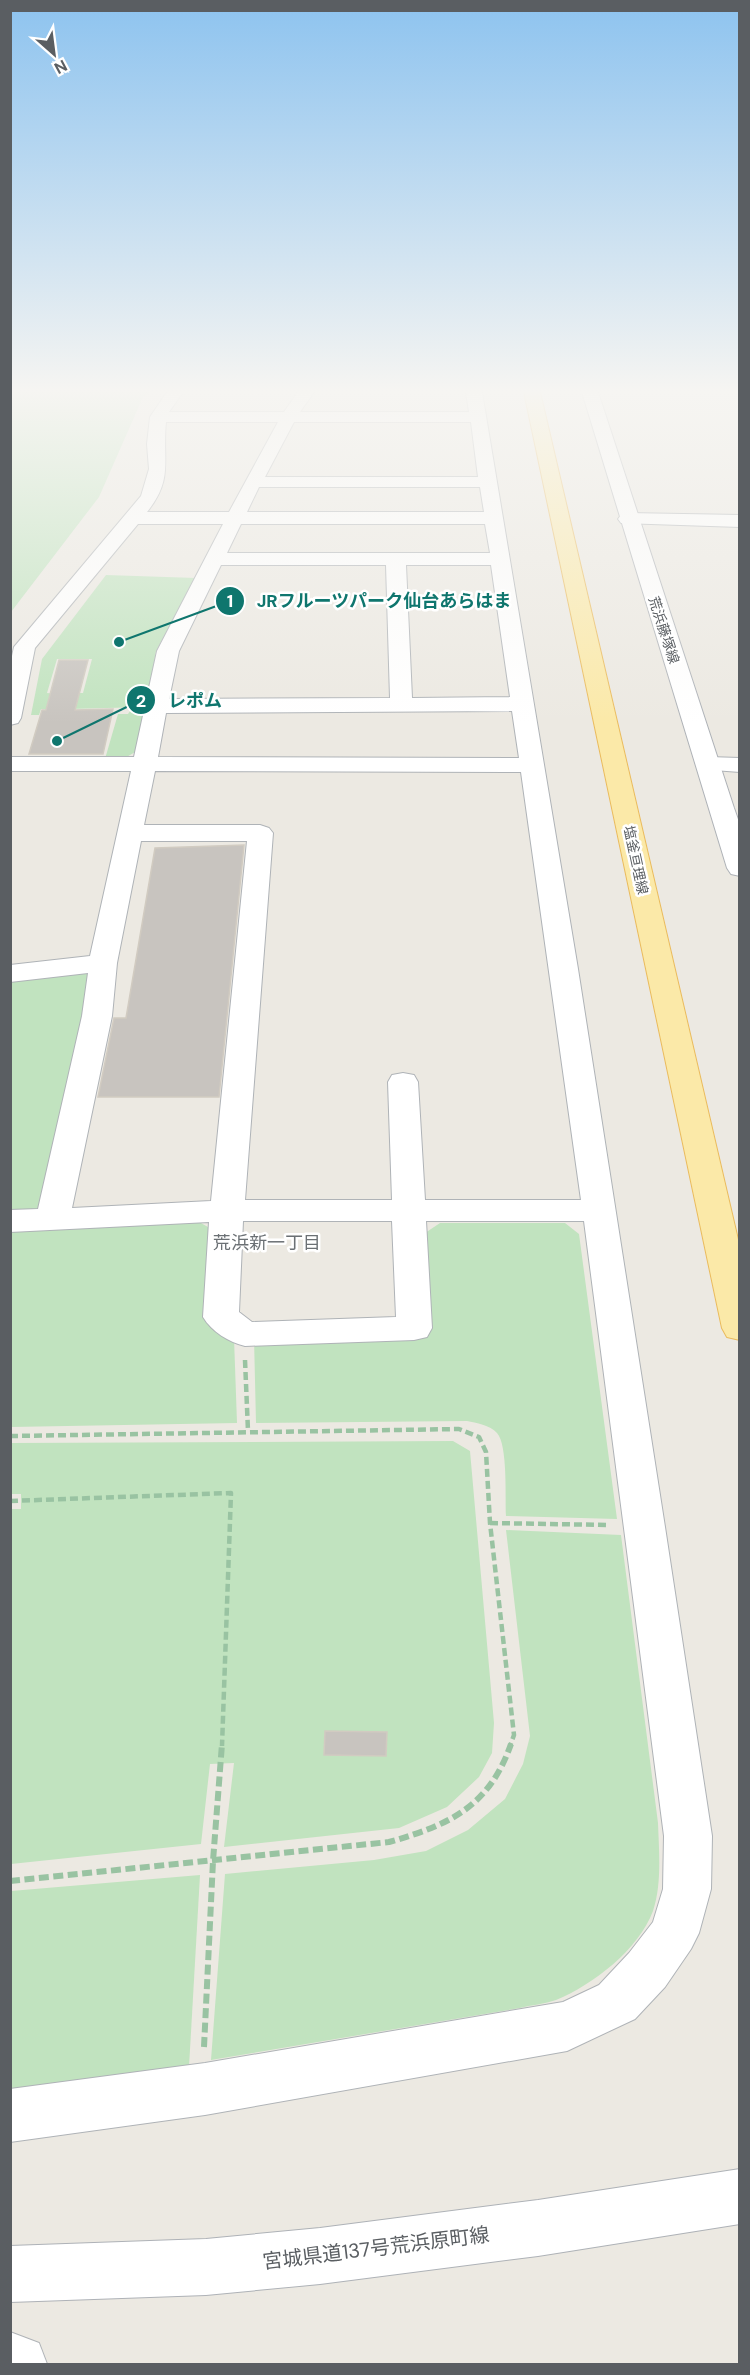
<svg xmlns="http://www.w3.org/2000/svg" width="750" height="2375" font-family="'DM Sans','Noto Sans JP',sans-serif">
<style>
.green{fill:#c1e3bf;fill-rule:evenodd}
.building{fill:#c8c4bf;stroke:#d1cbc1;stroke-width:1.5}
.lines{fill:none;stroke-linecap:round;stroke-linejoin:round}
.street-casing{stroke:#afb3b7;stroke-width:2}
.secondary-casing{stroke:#aeb2b7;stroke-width:2}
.primary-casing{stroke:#eabb5d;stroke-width:2}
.path-far1{stroke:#99c3a2;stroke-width:4.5;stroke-dasharray:8 4;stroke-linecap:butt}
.path{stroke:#99c3a2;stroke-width:6;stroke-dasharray:10 4.5;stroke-linecap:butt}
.street{fill:#fff;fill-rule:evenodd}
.secondary{fill:#fff;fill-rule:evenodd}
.primary{fill:#fbe9a8;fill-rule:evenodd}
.labels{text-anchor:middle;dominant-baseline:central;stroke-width:5;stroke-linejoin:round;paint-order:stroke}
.far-street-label{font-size:14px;fill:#5a5e62;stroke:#fff}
.neighbourhood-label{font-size:18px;fill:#6b7074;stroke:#fff}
.near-street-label{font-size:20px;fill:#5a5e62;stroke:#fff}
.leader{fill:none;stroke:#0f766e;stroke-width:2}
.callout-dot{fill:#0f766e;stroke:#fff;stroke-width:2}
.mark-label{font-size:18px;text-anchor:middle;font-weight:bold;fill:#fff}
.callout-label{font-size:18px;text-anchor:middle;font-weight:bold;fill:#0f766e;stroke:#fff;stroke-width:5;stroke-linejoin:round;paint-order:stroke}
</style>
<rect width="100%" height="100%" fill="#ece9e2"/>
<g class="green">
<polygon points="11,392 150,392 143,397 99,497 11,612"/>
<polygon points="106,575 196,578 156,651 146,707 68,709 72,693 83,693 92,659 57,659 47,693 60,694 57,709 41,709 39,715 31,715 42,659"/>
<polygon points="130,711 145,711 137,751 123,759 105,759 118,714 128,714"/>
<polygon points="84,969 99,976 49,1204 34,1214 11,1216 11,979"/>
<polygon points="199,1222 217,1232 234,1338 237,1423 11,1427 10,1229"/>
<path d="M440,1223h125l14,11 38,285 -111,-3c-1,-18 2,-71 -9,-83 -7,-8 -21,-10 -30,-12l-211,2 -2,-85 174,-1 -3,-104z"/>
<path d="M453,1441l17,10 24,272 -2,30 -13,24 -32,30 -48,21 -175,19 10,-84 -24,1 -9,80 -190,20 -1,-355h11v-15h-10v-51zM325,1731l61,1v23h-62z"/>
<path d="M506,1530l115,5 37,288c1,28 4,61 -5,88 -14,38 -60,74 -97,89 -11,4 -25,5 -36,8l-309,52 14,-186 149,-14 52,-9 42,-21 37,-31 18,-35 7,-28z"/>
<polygon points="200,1875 189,2067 11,2095 11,1891"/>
</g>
<g class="building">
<polygon points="59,660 88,660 75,710 113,709 103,754 29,754 42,710 46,710"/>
<polygon points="244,845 219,1097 98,1097 114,1018 126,1018 155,848"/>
<polygon points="325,1731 387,1732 386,1756 324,1755"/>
</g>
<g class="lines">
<defs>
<g id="street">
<path d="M167,392h16l-14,20h115l14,-20h16l-14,20h169l-3,-20h16l96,577 87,558 47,309 -1,53 -12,44 -8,16 -26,38 -30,32 -68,32 -362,64 -195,27v-53l195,-26 358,-61 36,-17 30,-32 24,-31 10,-33 1,-53 -80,-615h-158l6,107 -5,9 -13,3 -169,6c-16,-4 -33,-14 -42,-29l6,-95 -199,10v-22l28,-1 44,-193 6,-43 -78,9v-17l80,-9 41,-185h-121v-14h124l23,-106 66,-127h-85l-103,124 -14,70 -3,5 -8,2v-60l4,-18 127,-151 8,-27 -2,-25 3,-27zM166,422h112l-49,90h-82c27,-33 15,-52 19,-90zM294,422h177l7,55h-213zM259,487h221l4,25h-237zM241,524h244l5,29h-263zM221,565h165l4,133 -221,1 10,-48zM406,565h85l19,132 -98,1zM512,711l7,47 -361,-1 8,-44zM155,771l366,1 60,428h-156l-7,-118 -4,-7 -11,-2 -11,2 -4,7 4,118h-147l28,-367 -4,-5 -9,-3h-116zM141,841h106l-36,360 -139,7 40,-192 5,-53zM243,1221h149l4,96 -144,5 -13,-10z"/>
<polygon points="627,513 740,515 740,527 621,523 618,519 621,515"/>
<polygon points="708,757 740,758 740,772 700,769 696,764 700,759"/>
<polygon points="10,2332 39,2343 47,2364 10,2364"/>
</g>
<g id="secondary">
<polygon points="582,392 598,392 734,808 740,825 740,876 731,874 727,868"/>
<polygon points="740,2169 740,2224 538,2256 320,2284 206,2295 10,2302 10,2246 206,2239 320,2228 538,2200"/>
</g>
<polygon id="primary" points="524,392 540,392 740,1248 740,1340 727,1337 722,1328"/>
</defs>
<use href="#street" class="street-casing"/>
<use href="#secondary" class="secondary-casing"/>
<use href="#primary" class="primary-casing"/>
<g class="path-far1">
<polyline points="245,1360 248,1431"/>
<polyline points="10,1436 459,1429 479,1437 486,1452 490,1523 514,1735 510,1746"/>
<polyline points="10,1501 231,1493 222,1746"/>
<polyline points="490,1523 609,1525"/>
</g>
<g class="path">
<path d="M10,1881l379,-39c60,-17 100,-35 122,-98"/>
<polyline points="204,2047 213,1861 222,1744"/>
</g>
<use href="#street" class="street"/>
<use href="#secondary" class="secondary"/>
<use href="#primary" class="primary"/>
</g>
<linearGradient id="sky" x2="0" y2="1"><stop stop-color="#8dc3ef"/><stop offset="0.54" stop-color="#f6f5f2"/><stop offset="1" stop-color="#f6f5f2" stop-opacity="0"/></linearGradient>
<rect width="750" height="724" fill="url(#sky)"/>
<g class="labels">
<g class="far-street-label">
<text transform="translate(664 630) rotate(72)">荒浜藤塚線</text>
<text transform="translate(636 860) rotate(78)">塩釜亘理線</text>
</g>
<g class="neighbourhood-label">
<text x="267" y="1243">荒浜新一丁目</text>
</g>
<g class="near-street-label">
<text transform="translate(376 2248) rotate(-7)">宮城県道137号荒浜原町線</text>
</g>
</g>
<path class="leader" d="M119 642L230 601M57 741L141 700"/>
<g class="callout-dot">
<circle cx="119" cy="642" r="6"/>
<circle cx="57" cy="741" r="6"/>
<circle cx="230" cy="601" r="15"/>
<circle cx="141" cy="700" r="15"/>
</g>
<g class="mark-label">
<text x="230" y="607">1</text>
<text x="141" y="707">2</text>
</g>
<g class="callout-label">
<text x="384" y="607">JRフルーツパーク仙台あらはま</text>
<text x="195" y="707">レポム</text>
</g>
<rect width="750" height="2375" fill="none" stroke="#5a5e62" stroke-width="24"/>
<g transform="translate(54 54) rotate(152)" stroke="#ffffff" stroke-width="4.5" paint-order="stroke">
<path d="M0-4.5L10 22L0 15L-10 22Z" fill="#5a5e62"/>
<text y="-9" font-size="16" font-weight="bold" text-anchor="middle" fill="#5a5e62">N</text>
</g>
</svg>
